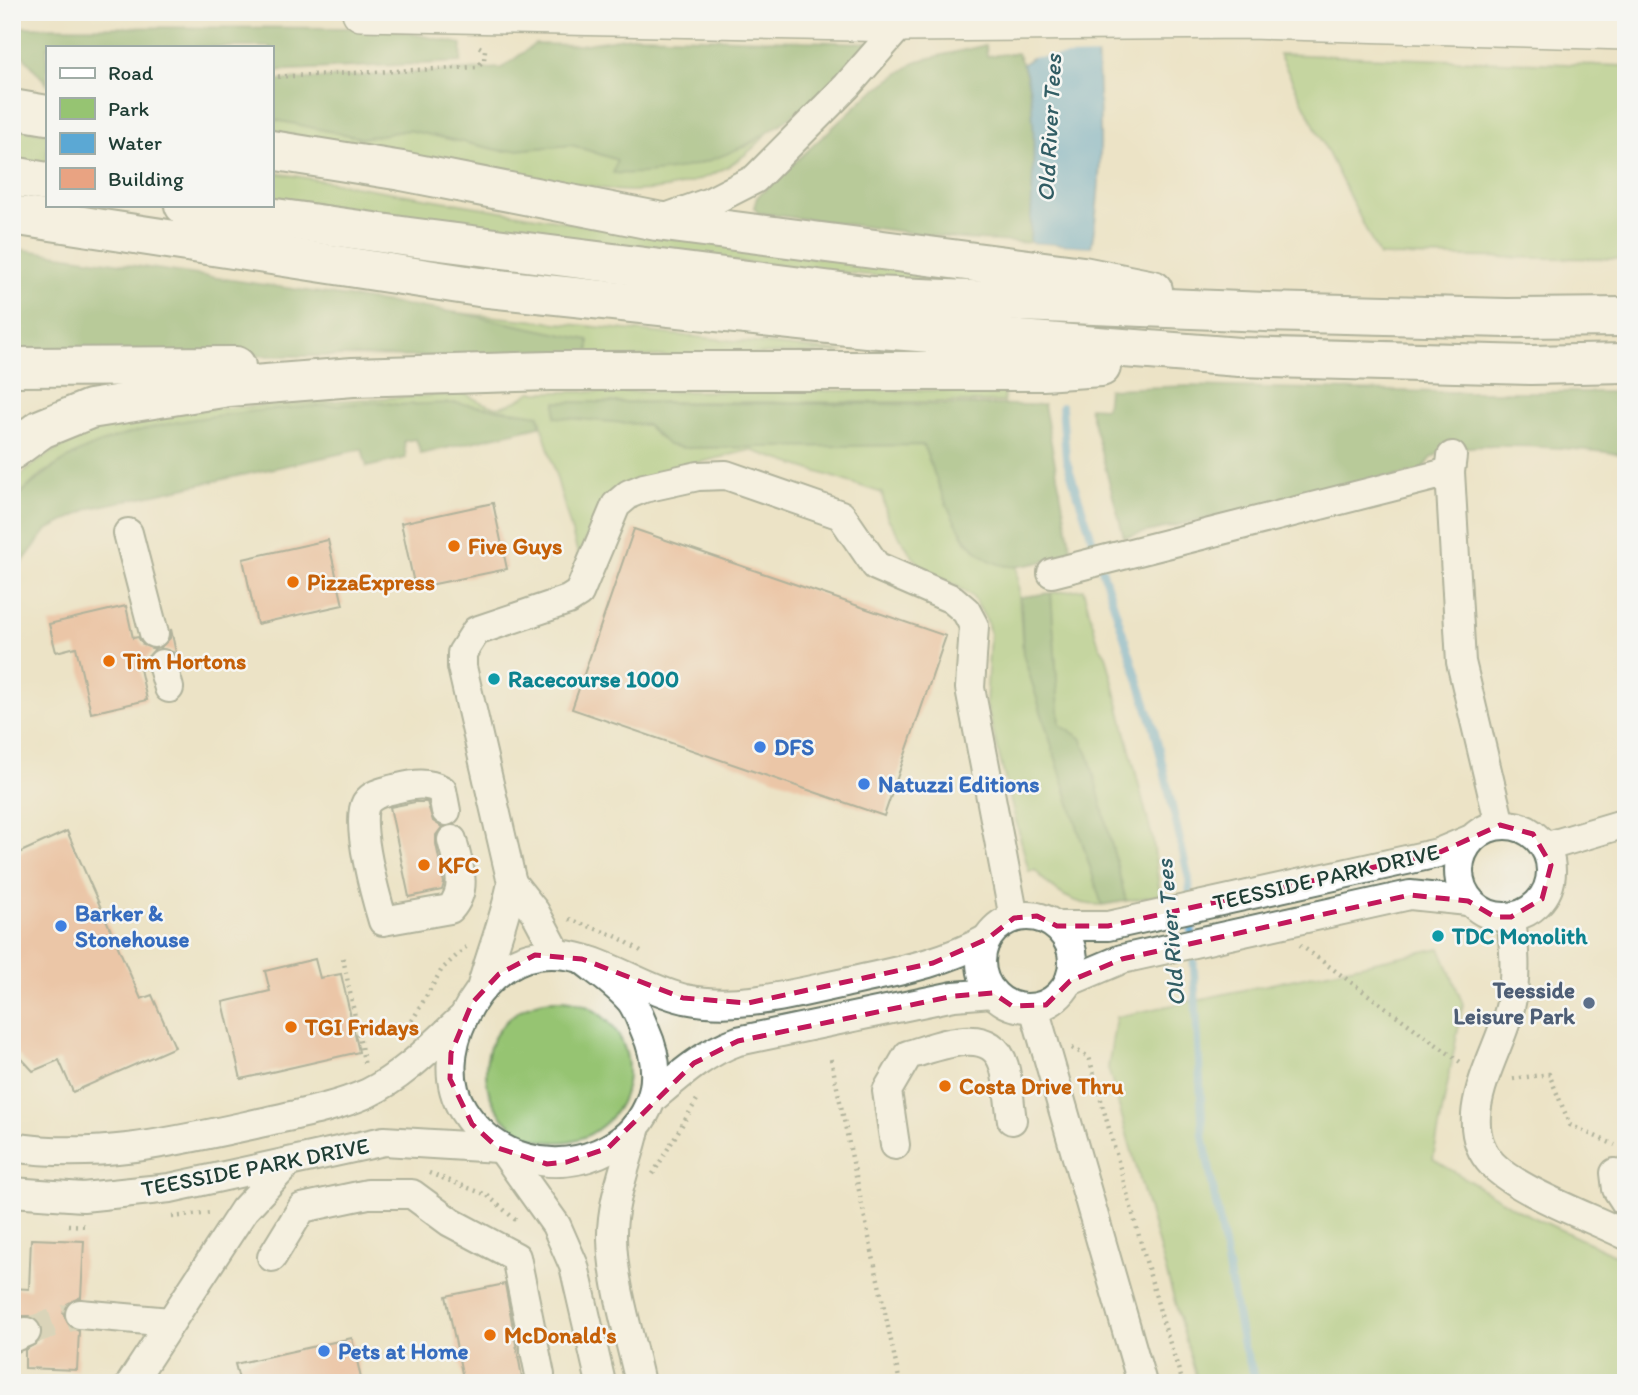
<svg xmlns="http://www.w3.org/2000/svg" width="1638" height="1395" font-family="Itim,sans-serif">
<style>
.green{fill:#96c472;stroke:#5a8053;stroke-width:2}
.forest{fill:#78aa64;stroke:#4c744c;stroke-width:2}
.water{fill:#5ba8d4;stroke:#3d7284;stroke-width:2}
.pier{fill:#ece3c6}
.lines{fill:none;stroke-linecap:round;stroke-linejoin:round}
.stream{stroke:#5ba8d4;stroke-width:8}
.building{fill:#e9a382}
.minor-tunnel{stroke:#c3c2a9;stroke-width:28;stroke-dasharray:28 14;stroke-linecap:butt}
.minor-casing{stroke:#677767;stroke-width:32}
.major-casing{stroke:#677767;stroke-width:40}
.highway-casing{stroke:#677767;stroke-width:42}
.path{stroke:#677767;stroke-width:4.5;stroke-dasharray:2 5;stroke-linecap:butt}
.minor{stroke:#fff;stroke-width:28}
.major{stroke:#fff;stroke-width:37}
.highway{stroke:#fff;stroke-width:38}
.marked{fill:none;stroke:#c2185b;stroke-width:5;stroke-dasharray:14 9;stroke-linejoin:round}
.food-dot{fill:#e8710a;stroke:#f6f6f2;stroke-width:2.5}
.culture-dot{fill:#0f9aa8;stroke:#f6f6f2;stroke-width:2.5}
.shop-dot{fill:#3f7fe0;stroke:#f6f6f2;stroke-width:2.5}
.service-dot{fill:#5c6f8a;stroke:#f6f6f2;stroke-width:2.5}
.labels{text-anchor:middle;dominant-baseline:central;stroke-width:5;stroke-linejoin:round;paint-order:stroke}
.food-label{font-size:23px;font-weight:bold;fill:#c56008;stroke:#f6f6f2;text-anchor:start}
.culture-label{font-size:23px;font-weight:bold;fill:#0d838f;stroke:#f6f6f2;text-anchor:start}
.shop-label{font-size:23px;font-weight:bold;fill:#366cbe;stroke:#f6f6f2;text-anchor:start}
.street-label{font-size:23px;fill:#1f3d34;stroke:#f6f6f2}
.service-label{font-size:23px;font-weight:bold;fill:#4e5e75;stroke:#f6f6f2;text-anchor:end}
.water-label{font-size:24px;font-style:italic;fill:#315d64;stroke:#f6f6f2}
</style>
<rect width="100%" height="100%" fill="#f6f6f2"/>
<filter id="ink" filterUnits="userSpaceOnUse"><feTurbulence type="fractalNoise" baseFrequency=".0143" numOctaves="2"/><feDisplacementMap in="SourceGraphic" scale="14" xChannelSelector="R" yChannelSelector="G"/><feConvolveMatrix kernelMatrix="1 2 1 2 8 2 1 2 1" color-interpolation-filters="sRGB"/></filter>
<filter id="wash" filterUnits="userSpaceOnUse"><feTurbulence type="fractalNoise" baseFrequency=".00686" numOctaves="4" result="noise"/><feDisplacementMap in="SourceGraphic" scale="28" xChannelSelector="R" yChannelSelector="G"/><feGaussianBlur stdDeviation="1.57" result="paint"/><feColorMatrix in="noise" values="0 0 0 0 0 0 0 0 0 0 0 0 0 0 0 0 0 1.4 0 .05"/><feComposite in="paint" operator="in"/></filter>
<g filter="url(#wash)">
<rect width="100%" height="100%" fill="#ece3c6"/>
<g class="green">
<polygon points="1279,54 1626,66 1626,259 1379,256"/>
<path d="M271,119l91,19 46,-8 95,21 69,-6 45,15 -3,12 132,-25 23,-16c-38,47 -99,64 -157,59l-341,-59z"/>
<polygon points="12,128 47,133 47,168 12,163"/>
<polygon points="271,172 620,231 940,274 938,282 617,250 271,205"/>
<polygon points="459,313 844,352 589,358 589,340"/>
<path d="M1005,390l-1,12h-447l-2,14 92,9 8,10 29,13 239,-3 43,97 32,21 19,4 6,87 79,251c-29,1 -50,-14 -67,-35l-6,2 -43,-168 4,-70 -3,-13 -15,-25 -21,-13 -20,-7 -18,-19 -26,-40 -5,-24 -132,-43 -77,19 -61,23 -20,33 -13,33 -40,-143 -84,-12 -56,2 -18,-3 -238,28 -57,19 -45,25 -29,28v-18c72,-74 181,-74 276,-80 59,-4 118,-7 177,-11 28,18 38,18 66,-1z"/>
<polygon points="1083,589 1099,645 1106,655 1153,841 1160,895 1126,901 1090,760 1081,738 1060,725 1051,593"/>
<polygon points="1440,948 1463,1004 1433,1159 1518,1210 1626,1260 1626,1383 1198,1383 1108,1068 1116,1017"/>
<circle cx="557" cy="1071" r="71"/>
</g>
<g class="forest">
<polygon points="12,27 385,28 462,44 461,62 271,71 271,47 47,47 47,84 12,43"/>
<path d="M637,36l234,7c-71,76 -148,137 -258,130l4,-13 -45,-15 -69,6 -95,-21 -46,8 -91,-19v-38l231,-13 33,-24 44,1z"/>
<path d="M986,45l1,11 30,-3c26,45 14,137 13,190l-70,-4 -202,-26 -4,-6 3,-10 111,-102 49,-34z"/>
<polygon points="12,248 459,313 589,340 589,358 12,354"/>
<path d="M1188,386l253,6h185v63c-33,-6 -166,-17 -190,0 -6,3 -11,11 -15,16l-297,66 -35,-130 17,1 2,-19z"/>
<path d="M381,402l18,3 56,-2 84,12 1,11 -119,28 -5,-15 -12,2 2,17 -39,9 -5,-18 -271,59 -44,22 -35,46v-74c22,-21 45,-40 74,-53 82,-37 205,-41 295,-47z"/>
<path d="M556,402l488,3 28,149c-17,4 -35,10 -52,12 -58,7 -79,-79 -97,-121l-239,3 -16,-3 -21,-20 -92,-8z"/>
<polygon points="1051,593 1060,725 1081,738 1090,760 1126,901 1102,905 1023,654 1021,597"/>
</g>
<path class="water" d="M1095,12c4,78 11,158 -4,235l-61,-4c1,-51 11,-132 -7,-179z"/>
<g class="pier">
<polygon points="1028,12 1099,12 1101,55 1029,57"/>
<polygon points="1027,243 1091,247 1095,247 1091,250 1030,247"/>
</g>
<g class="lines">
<polyline class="stream" points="1062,407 1066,459 1154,728 1189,879 1203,1135 1242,1341 1257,1383"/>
</g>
<g id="blocks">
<g class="building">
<polygon points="493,503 507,569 415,588 401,523"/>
<polygon points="634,529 946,636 884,816 572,709"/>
<polygon points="328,540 343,605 257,624 243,559"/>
<polygon points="126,606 133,638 138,637 143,645 155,649 146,659 146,668 140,669 147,700 91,713 76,647 56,652 49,624"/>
<polygon points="171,629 177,658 173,652 160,648 170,638"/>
<polygon points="415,802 427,802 433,821 442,827 436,835 436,844 444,883 442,890 409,897 390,807"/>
<polygon points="67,831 141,999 152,995 175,1047 73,1092 59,1060 33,1071 12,1048 12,856"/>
<polygon points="315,959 320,978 341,974 359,1052 241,1079 223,1002 270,991 265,971"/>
<polygon points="31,1239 84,1241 81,1297 67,1304 63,1313 70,1327 79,1331 77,1370 25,1368 25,1350 40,1341 41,1326 29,1316 12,1316 12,1288 29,1289"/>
<polygon points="505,1284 522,1377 495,1383 464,1383 446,1296"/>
<polygon points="352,1338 362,1383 240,1383 235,1364"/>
</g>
</g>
</g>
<g filter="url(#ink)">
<use href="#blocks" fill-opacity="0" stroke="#677767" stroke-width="2"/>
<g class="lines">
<polyline class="minor-tunnel" points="26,1332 80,1314"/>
<defs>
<g id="minor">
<polyline points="660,220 710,202 755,179 847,86 902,23"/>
<polyline points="1452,456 1450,472 1461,662 1500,825"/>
<polyline points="128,533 154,633"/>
<polyline points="1052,573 1450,472"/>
<polyline points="162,664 169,688"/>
<path d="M446,811l-4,-21c-17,-9 -30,-5 -48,-1 -10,3 -21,4 -28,14 -11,20 10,95 17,118l67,-12c19,-21 8,-44 2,-69"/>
<circle cx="1505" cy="871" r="46"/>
<polyline points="1545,847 1626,823"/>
<polyline points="512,883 535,912 557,953"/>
<circle cx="1027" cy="962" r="46"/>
<path d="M1511,917c3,29 6,57 0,86 -9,48 -62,116 -18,162 27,27 97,52 133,70"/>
<polyline points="1057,926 1108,926 1438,853 1469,840"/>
<path d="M582,959c16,13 36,26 49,42 6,8 10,20 14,29 53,117 -116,185 -182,80 -34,-53 12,-146 75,-155 52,-8 99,33 147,44 54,11 106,-5 159,-16 49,-11 98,-19 143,-44"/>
<polyline points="1070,981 1122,959 1410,895 1468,901"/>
<path d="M481,989c10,-36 24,-70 31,-106l-50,-216v-14l14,-22 92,-31 11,-7 37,-88 13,-11 15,-6 54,-12 28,-1 115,40 35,51 76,33 14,12 8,15 -4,62 44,230"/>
<polyline points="1034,1008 1142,1383"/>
<path d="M653,1098c27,-23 51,-45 85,-57l216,-45 39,-3"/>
<path d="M636,1126c-8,36 -25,75 -24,112 1,48 18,98 28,145"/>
<path d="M895,1145l-8,-54 21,-36c29,-8 83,-33 96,11 5,17 5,37 8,54"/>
<path d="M12,1147c84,13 161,-5 243,-23 38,-9 77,-15 113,-31 34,-16 64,-47 92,-73"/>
<polyline points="504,1152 556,1225 574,1266 601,1383"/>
<polyline points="1615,1173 1617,1189 1626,1203"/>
<polyline points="12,1192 83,1197 170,1188 384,1141 498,1148"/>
<polyline points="272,1257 302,1208 368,1194 412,1194 450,1222 516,1257 540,1375 538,1383"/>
<polyline points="80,1314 170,1322"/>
<polyline points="12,1338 26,1332"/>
<polyline points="131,1383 244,1210 287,1164"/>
</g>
<polyline id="major" points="361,12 902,23 1250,20 1626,31"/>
<g id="highway">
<polyline points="12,109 47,115"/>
<polyline points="271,150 402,171 657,221 1083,276 1153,290"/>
<polyline points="12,176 47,182"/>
<polyline points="184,205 409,237 872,296 1265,312 1507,318 1626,317"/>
<polyline points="12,215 479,287 867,328 1239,357 1530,365 1626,363"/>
<polyline points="12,367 236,366"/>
<polyline points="12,450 41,429 90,409 229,387 353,377 550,371 1042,371 1101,367"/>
</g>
</defs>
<use href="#minor" class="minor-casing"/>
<use href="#major" class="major-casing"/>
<use href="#highway" class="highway-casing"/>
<g class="path">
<polyline points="12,68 21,78"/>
<polyline points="271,77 477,67 484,60 485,50 478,46"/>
<polyline points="569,919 618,937 641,951"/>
<polyline points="1300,945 1463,1064"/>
<polyline points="343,958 365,1066"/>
<polyline points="405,1033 442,969 466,947"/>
<polyline points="1072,1048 1089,1057 1163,1322 1183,1383"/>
<polyline points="831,1059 900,1383"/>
<polyline points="1513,1079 1549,1074 1570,1125 1615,1145"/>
<polyline points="429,1173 487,1195 518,1222"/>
<polyline points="653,1174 698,1098"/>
<polyline points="172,1217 212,1213"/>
<polyline points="68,1225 87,1226"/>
</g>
<use href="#minor" class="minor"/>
<use href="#major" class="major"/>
<use href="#highway" class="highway"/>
</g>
</g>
<path d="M0 0H1638V1395H0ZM1500,825l33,9 18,31 -9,34 -31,18h-16l-27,-16 -58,-6 -288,64 -52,22 -24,24 -34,1 -19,-13 -39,3 -216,45 -44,22 -86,85 -41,14 -20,2 -49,-16 -26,-24 -22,-45 1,-26 21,-50 27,-29 36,-19 47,4 101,39 65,5 185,-40 54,-24 27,-21 23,-2 20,10h51l330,-73z" fill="#ece3c6" fill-opacity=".55" fill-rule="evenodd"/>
<path class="marked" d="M1500,825l33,9 18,31 -9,34 -31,18h-16l-27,-16 -58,-6 -288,64 -52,22 -24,24 -34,1 -19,-13 -39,3 -216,45 -44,22 -86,85 -41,14 -20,2 -49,-16 -26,-24 -22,-45 1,-26 21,-50 27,-29 36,-19 47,4 101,39 65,5 185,-40 54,-24 27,-21 23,-2 20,10h51l330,-73z"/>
<g class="food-dot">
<circle cx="454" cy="546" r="7"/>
<circle cx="293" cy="582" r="7"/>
<circle cx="109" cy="661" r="7"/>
<circle cx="424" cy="865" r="7"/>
<circle cx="291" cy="1027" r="7"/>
<circle cx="945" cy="1086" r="7"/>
<circle cx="490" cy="1335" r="7"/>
</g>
<g class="culture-dot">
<circle cx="494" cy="679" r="7"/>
<circle cx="1438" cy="936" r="7"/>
</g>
<g class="shop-dot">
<circle cx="760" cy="747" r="7"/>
<circle cx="864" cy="784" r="7"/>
<circle cx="61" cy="926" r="7"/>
<circle cx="324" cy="1351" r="7"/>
</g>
<circle class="service-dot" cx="1589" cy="1003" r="7"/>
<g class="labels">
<g class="food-label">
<text x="468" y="546">Five Guys</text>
<text x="307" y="582">PizzaExpress</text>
<text x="123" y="661">Tim Hortons</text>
<text x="438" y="865">KFC</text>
<text x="305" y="1027">TGI Fridays</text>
<text x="959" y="1086">Costa Drive Thru</text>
<text x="504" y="1335">McDonald's</text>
</g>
<g class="culture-label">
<text x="508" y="679">Racecourse 1000</text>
<text x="1452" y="936">TDC Monolith</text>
</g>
<g class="shop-label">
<text x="774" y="747">DFS</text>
<text x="878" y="784">Natuzzi Editions</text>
<text x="75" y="913">Barker &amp;<tspan x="75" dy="26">Stonehouse</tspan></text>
<text x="338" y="1351">Pets at Home</text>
</g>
<g class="street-label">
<text transform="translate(1326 877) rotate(-13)">TEESSIDE PARK DRIVE</text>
<text transform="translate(255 1167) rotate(-11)">TEESSIDE PARK DRIVE</text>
</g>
<g class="service-label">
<text x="1575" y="990">Teesside<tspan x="1575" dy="26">Leisure Park</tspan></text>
</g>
<g class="water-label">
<text transform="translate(1049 128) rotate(-87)">Old River Tees</text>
<text transform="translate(1170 933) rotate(-95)">Old River Tees</text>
</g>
</g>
<rect width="1638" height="1395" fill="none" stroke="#f6f6f2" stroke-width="42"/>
<rect x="46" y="46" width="228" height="161" fill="#f6f6f2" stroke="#a0aca6" stroke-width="2"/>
<rect x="60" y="68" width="35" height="10" fill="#ffffff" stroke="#a0aca6" stroke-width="2"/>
<text x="108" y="80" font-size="21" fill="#1f3d34">Road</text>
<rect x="60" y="98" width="35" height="21" fill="#96c472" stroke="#a0aca6" stroke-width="2"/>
<text x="108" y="116" font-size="21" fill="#1f3d34">Park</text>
<rect x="60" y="133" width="35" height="21" fill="#5ba8d4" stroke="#a0aca6" stroke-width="2"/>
<text x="108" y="150" font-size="21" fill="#1f3d34">Water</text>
<rect x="60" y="168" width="35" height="21" fill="#e9a382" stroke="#a0aca6" stroke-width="2"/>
<text x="108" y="186" font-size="21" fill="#1f3d34">Building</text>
</svg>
